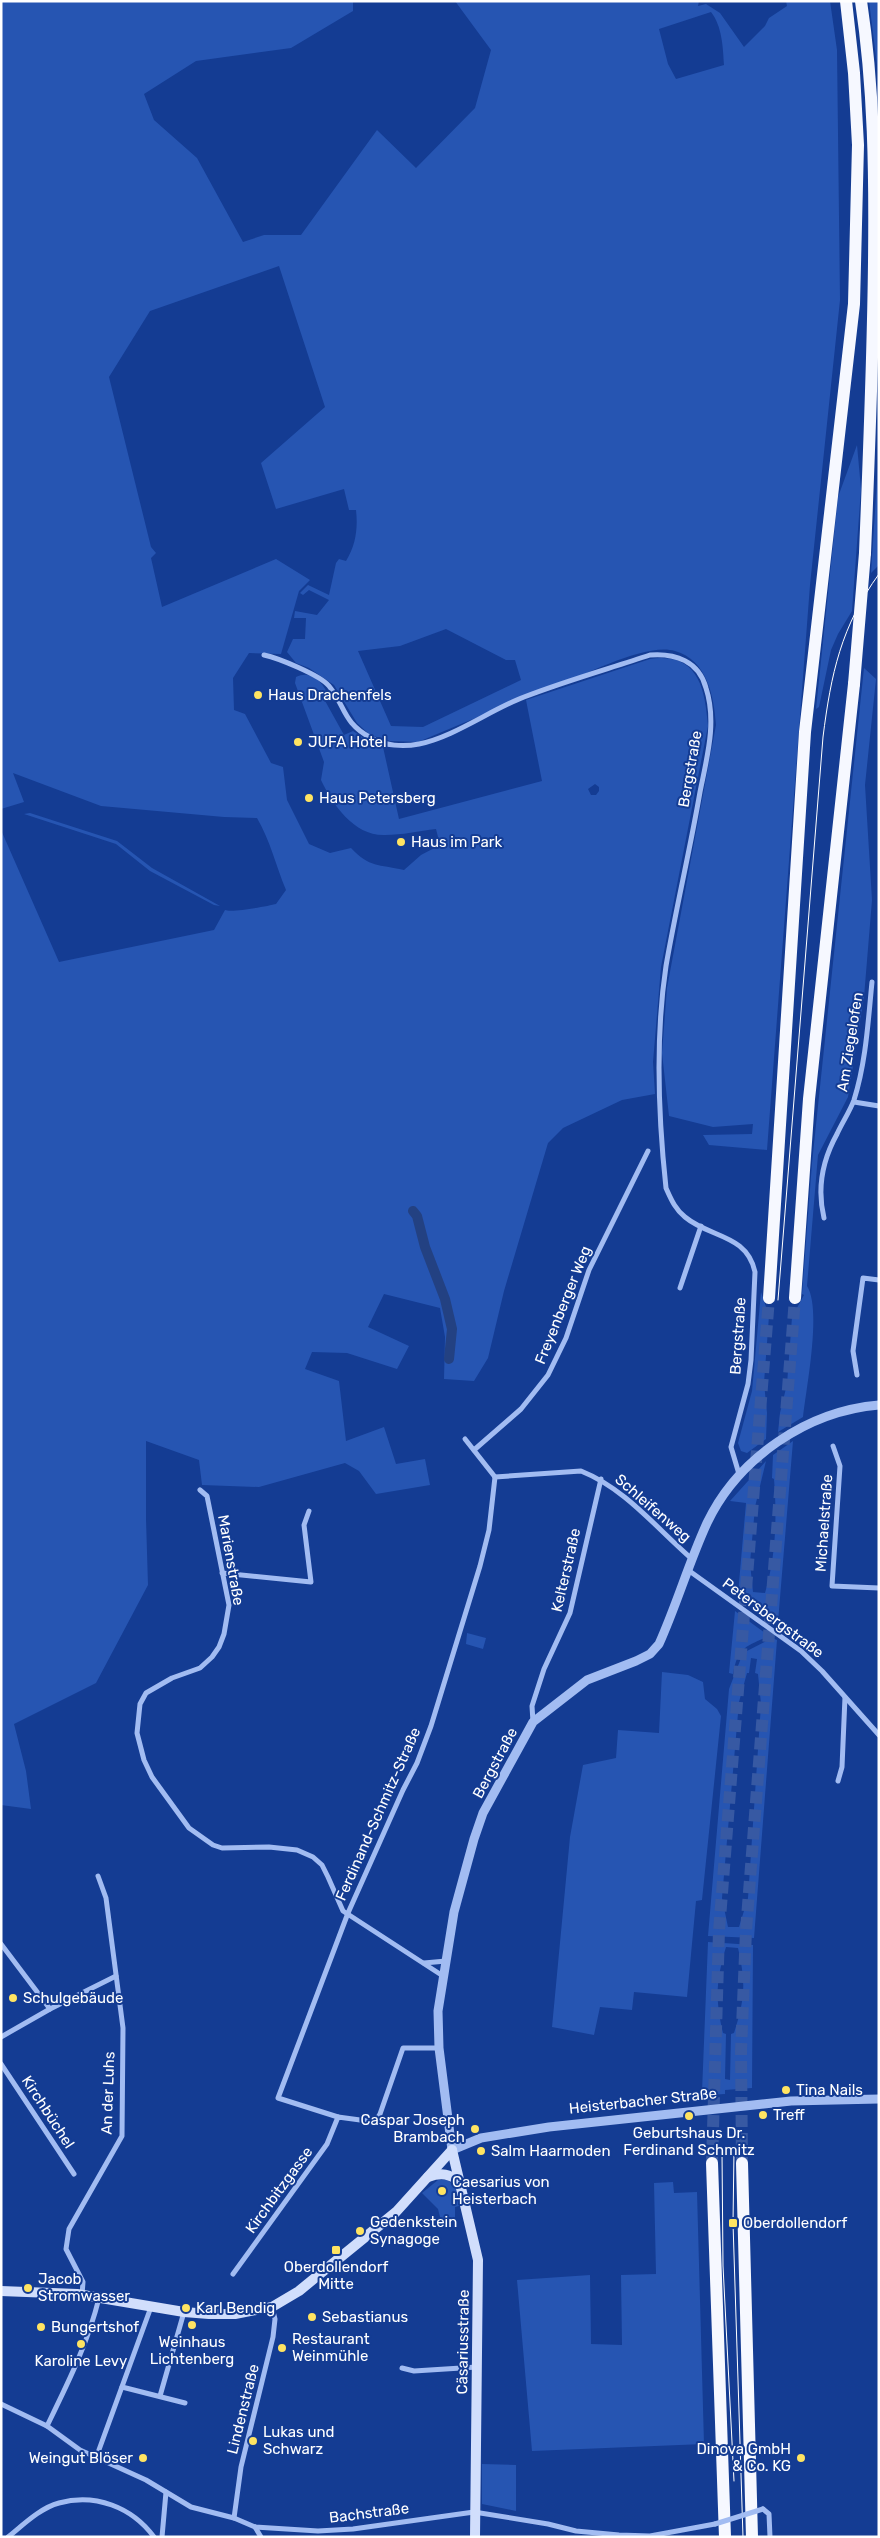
<svg xmlns="http://www.w3.org/2000/svg" width="880" height="2538" font-family="Rubik,sans-serif">
<style>
.green{fill:#2655b2;fill-rule:evenodd}
.lines{fill:none;stroke-linecap:round;stroke-linejoin:round}
.canal{stroke:#234182;stroke-width:10}
.trunk-tunnel{stroke:#3759a3;stroke-width:12;stroke-dasharray:12 6;stroke-linecap:butt}
.minor{stroke:#a2bcf2;stroke-width:5}
.tertiary{stroke:#a2bcf2;stroke-width:9}
.secondary{stroke:#d1defc;stroke-width:10}
.trunk{stroke:#f6f8ff;stroke-width:12}
.tram{stroke:#fff;stroke-width:1}
.minor-bridge{stroke:#a2bcf2;stroke-width:5}
.trunk-bridge{stroke:#f6f8ff;stroke-width:12}
.poi-dot{fill:#ffe462;stroke:#143c93;stroke-width:2}
.labels{text-anchor:middle;dominant-baseline:central;stroke-width:4;stroke-linejoin:round;paint-order:stroke}
.poi-label{font-size:15px;fill:#fff;stroke:#143c93;text-anchor:start}
.street-label{font-size:15px;fill:#fff;stroke:#143c93}
</style>
<rect width="100%" height="100%" fill="#143c93"/>
<g class="green">
<path d="M1,1h352v10l-62,37 -95,13 -52,33 10,26 43,38 46,84 21,-7h37l76,-105 39,38 59,-60 16,-58 -36,-49h244l-1,5 8,-2 14,9 24,34 21,-21 4,-8 18,-12 -1,-5h44l7,49 3,250 -30,285 -43,565 -58,-5 -6,-10 49,-1 1,-10 -40,3 -44,-11 -7,-63 5,-65 49,-263c-2,-29 -9,-65 -41,-74 -27,-9 -89,23 -116,34 -47,18 -94,37 -141,57l-28,-1 -20,-6 -13,-12 -23,-38 -25,-17 -13,-5 -9,-11 6,-13h12l1,-21h-12l1,-7 22,4 12,-15 -20,-10 -6,5 -3,-2 8,-8 21,10 7,-32 3,-4 7,2c10,-16 12,-33 10,-51h-7l-5,-21 -68,20 -15,-46 64,-56 -46,-141 -129,45 -41,66 42,170 5,6 -5,5 11,49 114,-48 34,21 -11,11 -18,63 -32,-1 -16,25 1,32 11,4 26,49 12,4 4,33 22,44 21,9 21,-5c19,20 27,16 53,22l17,-15 19,-10 -4,-16c-17,2 -34,6 -51,6 -31,1 -52,-30 -64,-55l3,-18 -29,-79 1,-6c16,-8 27,6 33,19l-5,3 20,36 9,-4 20,13 10,3 16,72 143,-38 -16,-81 124,-41c48,-7 55,29 58,67l-47,241 -8,95 2,32 -33,6 -59,28 -15,15 -44,148 -16,67 -14,23 -30,-2 1,-42 -5,-29 -56,-14 -16,33 41,19 -12,23 -50,-16 -35,-1 -7,17 34,12 7,60 38,-14 12,37 29,-5 5,26 -54,9 -17,-23 -14,-8 -86,24 -57,-2 -3,-25 -53,-19v78l2,66 -52,98 -82,41 12,47 5,38 -30,-4v-975l58,132 155,-32 11,-20c7,3 43,-4 51,-6l10,-14c-10,-24 -16,-50 -29,-72l-33,-1 -123,-11 -88,-33 11,29 -23,7zM711,12c11,14 12,35 13,53l-48,14 -8,-15 -9,-35zM446,629l60,31h9l6,20 -98,47 -32,-1 -33,-75 42,-5zM595,784l4,3v4l-3,4h-5l-3,-6z"/>
<polygon points="869,1 879,1 879,81"/>
<polygon points="857,445 861,489 852,611 838,634 831,650 819,707 816,709 838,497"/>
<polygon points="879,449 879,565 871,573"/>
<path d="M864,668l12,11 -11,106 7,115 -8,97 -16,100 -30,58 -11,131c15,23 -1,103 -4,131l-25,15 2,-19 7,-29 5,-67 12,-22 -2,-1 10,-131z"/>
<polygon points="30,813 117,841 152,868 220,906 214,905 150,871 116,844 24,814"/>
<polygon points="761,1292 769,1316 764,1383 767,1413 766,1439 747,1453 741,1451 738,1443 752,1391"/>
<path d="M793,1441l-15,181 -40,-28 8,-91 -16,-2 36,-40 -11,46 -5,56 3,29 12,1c11,-37 12,-76 9,-114l-2,-1 1,-23z"/>
<path d="M735,1611l34,25c-24,11 -31,11 -36,38l-4,-1z"/>
<polygon points="467,1633 486,1638 483,1649 466,1644"/>
<path d="M772,1638l5,2 -23,298 -46,-2 21,-247 14,-36zM751,1658l6,1 -2,14 3,1 3,30 -13,194 -9,29h-11l-6,-29 17,-196 8,-29h2z"/>
<polygon points="662,1672 688,1675 703,1682 705,1699 717,1709 721,1716 702,1900 696,1901 687,1997 634,1992 632,2010 600,2007 594,2035 552,2027 570,1837 583,1765 616,1758 618,1730 659,1733"/>
<path d="M708,1942l45,3 -1,143 -27,2v4l-16,1v-2l-7,-1zM726,1947l12,1c8,35 7,51 -4,85l-3,1 -1,46 -5,-1 1,-45 -3,-1c-8,-34 -7,-52 3,-86z"/>
<polygon points="438,2180 448,2180 456,2188 459,2206 455,2207 455,2218 441,2221 438,2209 422,2193"/>
<polygon points="673,2182 674,2193 697,2192 704,2444 532,2451 517,2280 590,2275 591,2344 622,2345 621,2275 656,2274 654,2183"/>
<polygon points="482,2464 516,2465 516,2511 482,2504"/>
</g>
<g class="lines">
<polyline class="canal" points="413,1211 417,1216 425,1247 445,1299 452,1329 449,1359"/>
<g class="trunk-tunnel">
<polyline points="712,2163 719,1931 769,1298"/>
<polyline points="742,2163 741,2051 746,1931 795,1298"/>
</g>
<g class="minor">
<path d="M264,655c14,3 56,20 65,31 17,21 13,36 42,52 13,8 33,9 48,6 35,-7 71,-34 105,-47 41,-16 84,-28 126,-42 25,-2 49,6 56,33 11,34 1,69 -6,104 -10,58 -24,116 -34,174 -11,73 -8,148 0,222 5,11 9,21 19,29 25,21 62,17 70,55l-4,88 -3,24 -17,63 8,27"/>
<polyline points="854,1102 879,1106"/>
<path d="M824,1218c-7,-29 -2,-57 13,-84 5,-11 13,-23 17,-34 12,-38 14,-78 18,-118"/>
<polyline points="680,1288 701,1226"/>
<polyline points="857,1375 853,1351 863,1278 879,1280"/>
<polyline points="465,1439 495,1477"/>
<polyline points="833,1446 840,1466 832,1586 879,1588"/>
<polyline points="474,1450 521,1409 548,1375 566,1338 589,1270 648,1151"/>
<path d="M495,1477l86,-6c45,18 75,57 111,88"/>
<polyline points="200,1490 207,1496 229,1605 224,1634 219,1647 212,1657 200,1668 172,1678 146,1693 140,1704 137,1733 144,1760 152,1777 189,1828 213,1845 222,1848 269,1847 297,1850 313,1857 322,1865 328,1877 343,1911 443,1976"/>
<polyline points="688,1570 801,1651 822,1671 879,1735"/>
<polyline points="222,1573 311,1582 304,1525 309,1511"/>
<polyline points="533,1722 532,1706 544,1669 570,1613 601,1479"/>
<polyline points="838,1781 842,1767 845,1697"/>
<polyline points="1,1944 50,2009"/>
<polyline points="424,1963 446,1961"/>
<polyline points="1,2037 50,2009 116,1976"/>
<polyline points="1,2064 74,2174"/>
<polyline points="338,2117 278,2098 348,1913 403,1790 417,1763 431,1726 480,1566 489,1530 495,1477"/>
<polyline points="233,2274 327,2144 338,2117 375,2122 380,2114 403,2048 439,2048"/>
<polyline points="82,2295 83,2282 66,2249 69,2229 122,2136 123,2028 106,1898 98,1876"/>
<polyline points="402,2368 414,2371 477,2367"/>
<polyline points="122,2387 185,2403"/>
<polyline points="160,2396 184,2312"/>
<polyline points="1,2404 47,2426 80,2450 146,2480 191,2507 234,2518 255,2527 318,2531 353,2529 474,2512 548,2524 576,2531 619,2535 650,2536 715,2524"/>
<path d="M47,2426c20,-41 41,-83 52,-128"/>
<polyline points="96,2458 151,2307"/>
<polyline points="763,2509 769,2514 770,2537"/>
<polyline points="234,2518 241,2467 273,2337 275,2319 272,2307"/>
<polyline points="255,2527 261,2537"/>
<path d="M8,2537c15,-12 32,-29 51,-34 36,-10 73,4 95,34"/>
<polyline points="162,2537 166,2492"/>
</g>
<path class="tertiary" d="M879,1405c-72,6 -141,53 -172,118 -18,39 -30,81 -48,121l-9,10 -14,7 -49,19 -54,42 -50,91 -9,26 -20,73 -16,99 1,37 13,102 29,-12 68,-11 242,-26 88,-2"/>
<g class="secondary">
<polyline points="452,2150 478,2260 475,2537"/>
<path d="M428,2177c14,-5 21,-3 33,5"/>
<polyline points="1,2291 77,2294 184,2312 209,2314 235,2314 272,2307 299,2291 396,2212 452,2150"/>
</g>
<g class="trunk">
<path d="M861,1c13,87 14,173 13,261 -1,97 -5,194 -9,291"/>
<polyline points="769,1298 805,732 854,304 858,145 854,73 846,1"/>
<polyline points="795,1298 809,1099 854,684"/>
<polyline points="712,2163 725,2537"/>
<polyline points="742,2163 752,2537"/>
</g>
<g class="tram">
<path d="M778,1300l45,-563c8,-63 18,-111 56,-163"/>
<polyline points="734,2150 733,2223 743,2537"/>
<polyline points="722,2151 723,2266 734,2481"/>
</g>
<polyline class="minor-bridge" points="715,2524 763,2509"/>
<polyline class="trunk-bridge" points="854,684 865,553"/>
</g>
<g class="poi-dot">
<circle cx="258" cy="695" r="5"/>
<circle cx="298" cy="742" r="5"/>
<circle cx="309" cy="798" r="5"/>
<circle cx="401" cy="842" r="5"/>
<circle cx="13" cy="1998" r="5"/>
<circle cx="786" cy="2090" r="5"/>
<circle cx="763" cy="2115" r="5"/>
<circle cx="689" cy="2116" r="5"/>
<circle cx="475" cy="2129" r="5"/>
<circle cx="481" cy="2151" r="5"/>
<circle cx="442" cy="2191" r="5"/>
<rect x="728" y="2218" width="10" height="10" rx="2.5"/>
<circle cx="360" cy="2231" r="5"/>
<rect x="331" y="2245" width="10" height="10" rx="2.5"/>
<circle cx="28" cy="2288" r="5"/>
<circle cx="186" cy="2308" r="5"/>
<circle cx="312" cy="2317" r="5"/>
<circle cx="192" cy="2325" r="5"/>
<circle cx="41" cy="2327" r="5"/>
<circle cx="81" cy="2344" r="5"/>
<circle cx="282" cy="2348" r="5"/>
<circle cx="253" cy="2441" r="5"/>
<circle cx="143" cy="2458" r="5"/>
<circle cx="801" cy="2458" r="5"/>
</g>
<g class="labels">
<g class="poi-label">
<text x="268" y="695">Haus Drachenfels</text>
<text x="308" y="742">JUFA Hotel</text>
<text x="319" y="798">Haus Petersberg</text>
<text x="411" y="842">Haus im Park</text>
<text x="23" y="1998">Schulgebäude</text>
<text x="796" y="2090">Tina Nails</text>
<text x="773" y="2115">Treff</text>
<text x="465" y="2120" text-anchor="end">Caspar Joseph<tspan x="465" dy="17">Brambach</tspan></text>
<text x="689" y="2133" text-anchor="middle">Geburtshaus Dr.<tspan x="689" dy="17">Ferdinand Schmitz</tspan></text>
<text x="491" y="2151">Salm Haarmoden</text>
<text x="452" y="2182">Caesarius von<tspan x="452" dy="17">Heisterbach</tspan></text>
<text x="370" y="2222">Gedenkstein<tspan x="370" dy="17">Synagoge</tspan></text>
<text x="743" y="2223">Oberdollendorf</text>
<text x="336" y="2267" text-anchor="middle">Oberdollendorf<tspan x="336" dy="17">Mitte</tspan></text>
<text x="38" y="2279">Jacob<tspan x="38" dy="17">Stromwasser</tspan></text>
<text x="196" y="2308">Karl Bendig</text>
<text x="322" y="2317">Sebastianus</text>
<text x="51" y="2327">Bungertshof</text>
<text x="292" y="2339">Restaurant<tspan x="292" dy="17">Weinmühle</tspan></text>
<text x="192" y="2342" text-anchor="middle">Weinhaus<tspan x="192" dy="17">Lichtenberg</tspan></text>
<text x="81" y="2361" text-anchor="middle">Karoline Levy</text>
<text x="263" y="2432">Lukas und<tspan x="263" dy="17">Schwarz</tspan></text>
<text x="791" y="2449" text-anchor="end">Dinova GmbH<tspan x="791" dy="17">&amp; Co. KG</tspan></text>
<text x="133" y="2458" text-anchor="end">Weingut Blöser</text>
</g>
<g class="street-label">
<text transform="translate(690 769) rotate(-80)">Bergstraße</text>
<text transform="translate(850 1042) rotate(-81)">Am Ziegelofen</text>
<text transform="translate(563 1305) rotate(-68)">Freyenberger Weg</text>
<text transform="translate(738 1336) rotate(-86)">Bergstraße</text>
<text transform="translate(653 1508) rotate(41)">Schleifenweg</text>
<text transform="translate(824 1523) rotate(-86)">Michaelstraße</text>
<text transform="translate(231 1560) rotate(80)">Marienstraße</text>
<text transform="translate(566 1570) rotate(-77)">Kelterstraße</text>
<text transform="translate(773 1618) rotate(37)">Petersbergstraße</text>
<text transform="translate(495 1763) rotate(-62)">Bergstraße</text>
<text transform="translate(378 1814) rotate(-66)">Ferdinand-Schmitz-Straße</text>
<text transform="translate(108 2093) rotate(-88)">An der Luhs</text>
<text transform="translate(643 2101) rotate(-6)">Heisterbacher Straße</text>
<text transform="translate(48 2112) rotate(57)">Kirchbüchel</text>
<text transform="translate(279 2190) rotate(-54)">Kirchbitzgasse</text>
<text transform="translate(463 2342) rotate(-89)">Cäsariusstraße</text>
<text transform="translate(243 2409) rotate(-76)">Lindenstraße</text>
<text transform="translate(369 2513) rotate(-7)">Bachstraße</text>
</g>
</g>
<rect width="880" height="2538" fill="none" stroke="#ffffff" stroke-width="5"/>
</svg>
